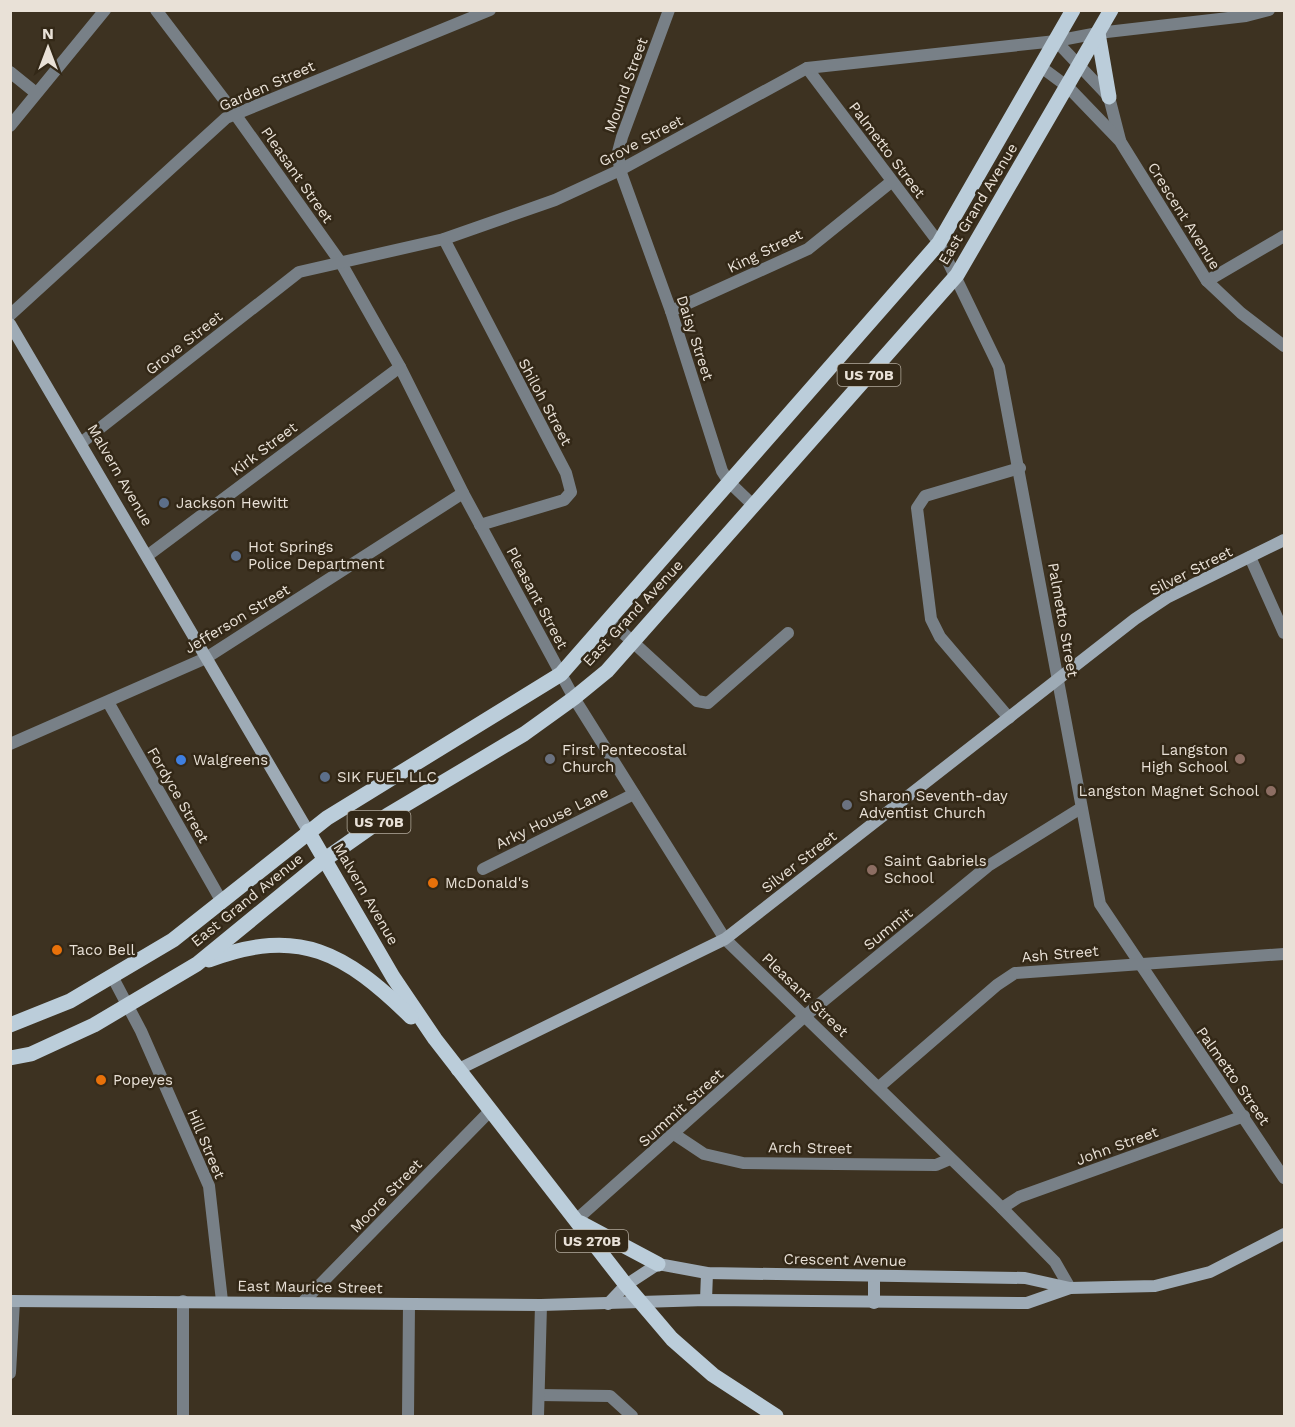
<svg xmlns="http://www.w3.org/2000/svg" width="1295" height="1427" font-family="'Work Sans',sans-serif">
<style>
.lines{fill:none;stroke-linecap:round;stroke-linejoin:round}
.street{stroke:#788087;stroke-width:12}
.secondary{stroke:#9eabb6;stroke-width:12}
.primary{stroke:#bbcdda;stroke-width:15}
.service-dot{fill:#5c6f8a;stroke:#332817;stroke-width:2}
.worship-dot{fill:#6b7280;stroke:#332817;stroke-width:2}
.education-dot{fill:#8d6e63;stroke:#332817;stroke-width:2}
.shop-dot{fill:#3f7fe0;stroke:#332817;stroke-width:2}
.food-dot{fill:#e8710a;stroke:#332817;stroke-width:2}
.labels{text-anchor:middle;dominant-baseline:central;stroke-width:5;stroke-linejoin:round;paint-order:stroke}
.shield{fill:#332817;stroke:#b2aa9d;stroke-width:1.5}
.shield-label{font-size:14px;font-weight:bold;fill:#e9e1d7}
.street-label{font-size:15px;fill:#e9e1d7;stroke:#332817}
.poi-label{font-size:15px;fill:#e9e1d7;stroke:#332817;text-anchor:start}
</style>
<rect width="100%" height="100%" fill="#3d3221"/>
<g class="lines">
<g class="street">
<polyline points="156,10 235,114 341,263 400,367 463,493 574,698 725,939 1002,1208 1055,1262 1070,1288"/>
<polyline points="669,10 622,137 618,152 620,170 671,311 722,471 729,482 754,506"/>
<polyline points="1056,41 1109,97 1120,140"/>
<polyline points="1041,67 1068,87 1120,141 1207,281 1241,313 1284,346"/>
<polyline points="807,68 939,243 999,367 1100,904 1284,1178"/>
<polyline points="10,72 36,93"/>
<polyline points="10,126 105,10"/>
<polyline points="444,239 566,473 571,492 564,500 480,525"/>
<polyline points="1207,281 1284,236"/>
<polyline points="671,311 808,249 891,182"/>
<polyline points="10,315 226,118 490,10"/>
<polyline points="81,443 299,272 444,239 555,200 620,170 807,68 1056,41 1098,33 1246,16 1269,10"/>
<polyline points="147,556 400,367"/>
<polyline points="1250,557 1284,633"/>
<polyline points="610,621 697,701 708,703 788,633"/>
<polyline points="108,702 222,902"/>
<polyline points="1009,718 940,637 931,619 917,508 925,496 1020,468"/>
<polyline points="10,744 206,658 463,493"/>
<polyline points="483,869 634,794"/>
<polyline points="112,976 141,1031 209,1186 222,1301"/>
<polyline points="879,1087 997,985 1015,973 1284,954"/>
<polyline points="674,1134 704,1154 743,1163 936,1165 950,1159"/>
<polyline points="1002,1208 1019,1197 1244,1116"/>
<polyline points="576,1220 805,1016 988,866 1081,808"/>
<polyline points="303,1302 489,1112"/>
<polyline points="10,1373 14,1301"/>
<polyline points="539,1395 610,1396 632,1416"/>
<polyline points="183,1416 183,1301"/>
<polyline points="408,1416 409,1304"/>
<polyline points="538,1416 541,1305"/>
</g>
<g class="secondary">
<polyline points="10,324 308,831"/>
<polyline points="457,1070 725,939 1135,619 1168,597 1284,540"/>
<polyline points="706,1300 707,1273"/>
<polyline points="10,1301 541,1305 706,1300 1027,1303 1070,1288"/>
<polyline points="874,1303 874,1276"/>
<polyline points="608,1304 626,1285 658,1264 707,1273 1025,1278 1070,1288 1155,1286 1210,1272 1284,1234"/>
</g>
<g class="primary">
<polyline points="1098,33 1109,97"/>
<polyline points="308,831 393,977 435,1039 626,1285 672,1339 713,1375 776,1416"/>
<path d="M209,960c91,-34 136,-7 202,57"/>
<polyline points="10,1025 70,1001 173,940 327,818 561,674 939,243 1073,10"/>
<polyline points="10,1058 31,1054 94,1025 197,964 324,860 388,815 524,734 574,698 607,671 957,275 1111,10"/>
<polyline points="581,1223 658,1264"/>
</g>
</g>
<g class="service-dot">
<circle cx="164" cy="503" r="6"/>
<circle cx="236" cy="556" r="6"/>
<circle cx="325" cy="777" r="6"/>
</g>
<g class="worship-dot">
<circle cx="550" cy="759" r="6"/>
<circle cx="847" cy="805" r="6"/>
</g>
<g class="education-dot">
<circle cx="1240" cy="759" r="6"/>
<circle cx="1271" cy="791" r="6"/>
<circle cx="872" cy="870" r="6"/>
</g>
<circle class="shop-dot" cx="181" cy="760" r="6"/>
<g class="food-dot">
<circle cx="433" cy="883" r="6"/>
<circle cx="57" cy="950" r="6"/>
<circle cx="101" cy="1080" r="6"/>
</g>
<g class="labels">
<g class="shield">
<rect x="837.5" y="364" width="63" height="22" rx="4.5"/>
<rect x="347.5" y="811" width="63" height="22" rx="4.5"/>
<rect x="556" y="1230" width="72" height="22" rx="4.5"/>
</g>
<g class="shield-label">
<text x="869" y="375">US 70B</text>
<text x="379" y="822">US 70B</text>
<text x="592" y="1241">US 270B</text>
</g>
<g class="street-label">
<text transform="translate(626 85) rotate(-70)">Mound Street</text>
<text transform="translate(267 86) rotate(-24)">Garden Street</text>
<text transform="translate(641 141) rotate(-28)">Grove Street</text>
<text transform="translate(887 150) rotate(53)">Palmetto Street</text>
<text transform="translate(297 175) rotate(55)">Pleasant Street</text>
<text transform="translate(978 204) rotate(-59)">East Grand Avenue</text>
<text transform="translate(1184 216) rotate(58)">Crescent Avenue</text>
<text transform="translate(765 251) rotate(-26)">King Street</text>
<text transform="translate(695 338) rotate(72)">Daisy Street</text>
<text transform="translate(184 343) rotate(-38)">Grove Street</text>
<text transform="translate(545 402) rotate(62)">Shiloh Street</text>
<text transform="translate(264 449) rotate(-37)">Kirk Street</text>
<text transform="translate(120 475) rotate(60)">Malvern Avenue</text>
<text transform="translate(1191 571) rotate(-27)">Silver Street</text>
<text transform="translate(537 598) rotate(62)">Pleasant Street</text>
<text transform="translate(633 613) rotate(-47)">East Grand Avenue</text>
<text transform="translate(237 619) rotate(-31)">Jefferson Street</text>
<text transform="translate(1063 620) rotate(80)">Palmetto Street</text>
<text transform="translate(178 795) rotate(60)">Fordyce Street</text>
<text transform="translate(552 818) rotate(-26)">Arky House Lane</text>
<text transform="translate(799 862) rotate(-38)">Silver Street</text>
<text transform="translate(366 894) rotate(60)">Malvern Avenue</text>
<text transform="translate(247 900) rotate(-39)">East Grand Avenue</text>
<text transform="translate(888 929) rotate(-39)">Summit</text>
<text transform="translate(1060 954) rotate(-5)">Ash Street</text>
<text transform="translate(805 995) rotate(44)">Pleasant Street</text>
<text transform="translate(1233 1076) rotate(55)">Palmetto Street</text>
<text transform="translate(681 1108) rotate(-42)">Summit Street</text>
<text transform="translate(206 1144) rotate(67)">Hill Street</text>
<text transform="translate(1117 1146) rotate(-20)">John Street</text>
<text transform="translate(810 1148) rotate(1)">Arch Street</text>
<text transform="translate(386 1196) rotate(-46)">Moore Street</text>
<text transform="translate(845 1260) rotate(1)">Crescent Avenue</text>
<text transform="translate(310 1287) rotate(1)">East Maurice Street</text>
</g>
<g class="poi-label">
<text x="176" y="503">Jackson Hewitt</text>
<text x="248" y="547">Hot Springs<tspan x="248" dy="17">Police Department</tspan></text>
<text x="562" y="750">First Pentecostal<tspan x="562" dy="17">Church</tspan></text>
<text x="1228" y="750" text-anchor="end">Langston<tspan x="1228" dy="17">High School</tspan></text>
<text x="193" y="760">Walgreens</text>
<text x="337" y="777">SIK FUEL LLC</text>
<text x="1259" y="791" text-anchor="end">Langston Magnet School</text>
<text x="859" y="796">Sharon Seventh-day<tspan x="859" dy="17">Adventist Church</tspan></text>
<text x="884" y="861">Saint Gabriels<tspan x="884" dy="17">School</tspan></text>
<text x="445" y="883">McDonald's</text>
<text x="69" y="950">Taco Bell</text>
<text x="113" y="1080">Popeyes</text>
</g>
</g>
<rect width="1295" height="1427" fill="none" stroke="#e9e1d7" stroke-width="24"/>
<g transform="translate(48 48)" stroke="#332817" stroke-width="4.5" paint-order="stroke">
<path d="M0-4.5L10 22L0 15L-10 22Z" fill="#e9e1d7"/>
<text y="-9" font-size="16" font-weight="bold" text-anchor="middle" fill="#e9e1d7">N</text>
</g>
</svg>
